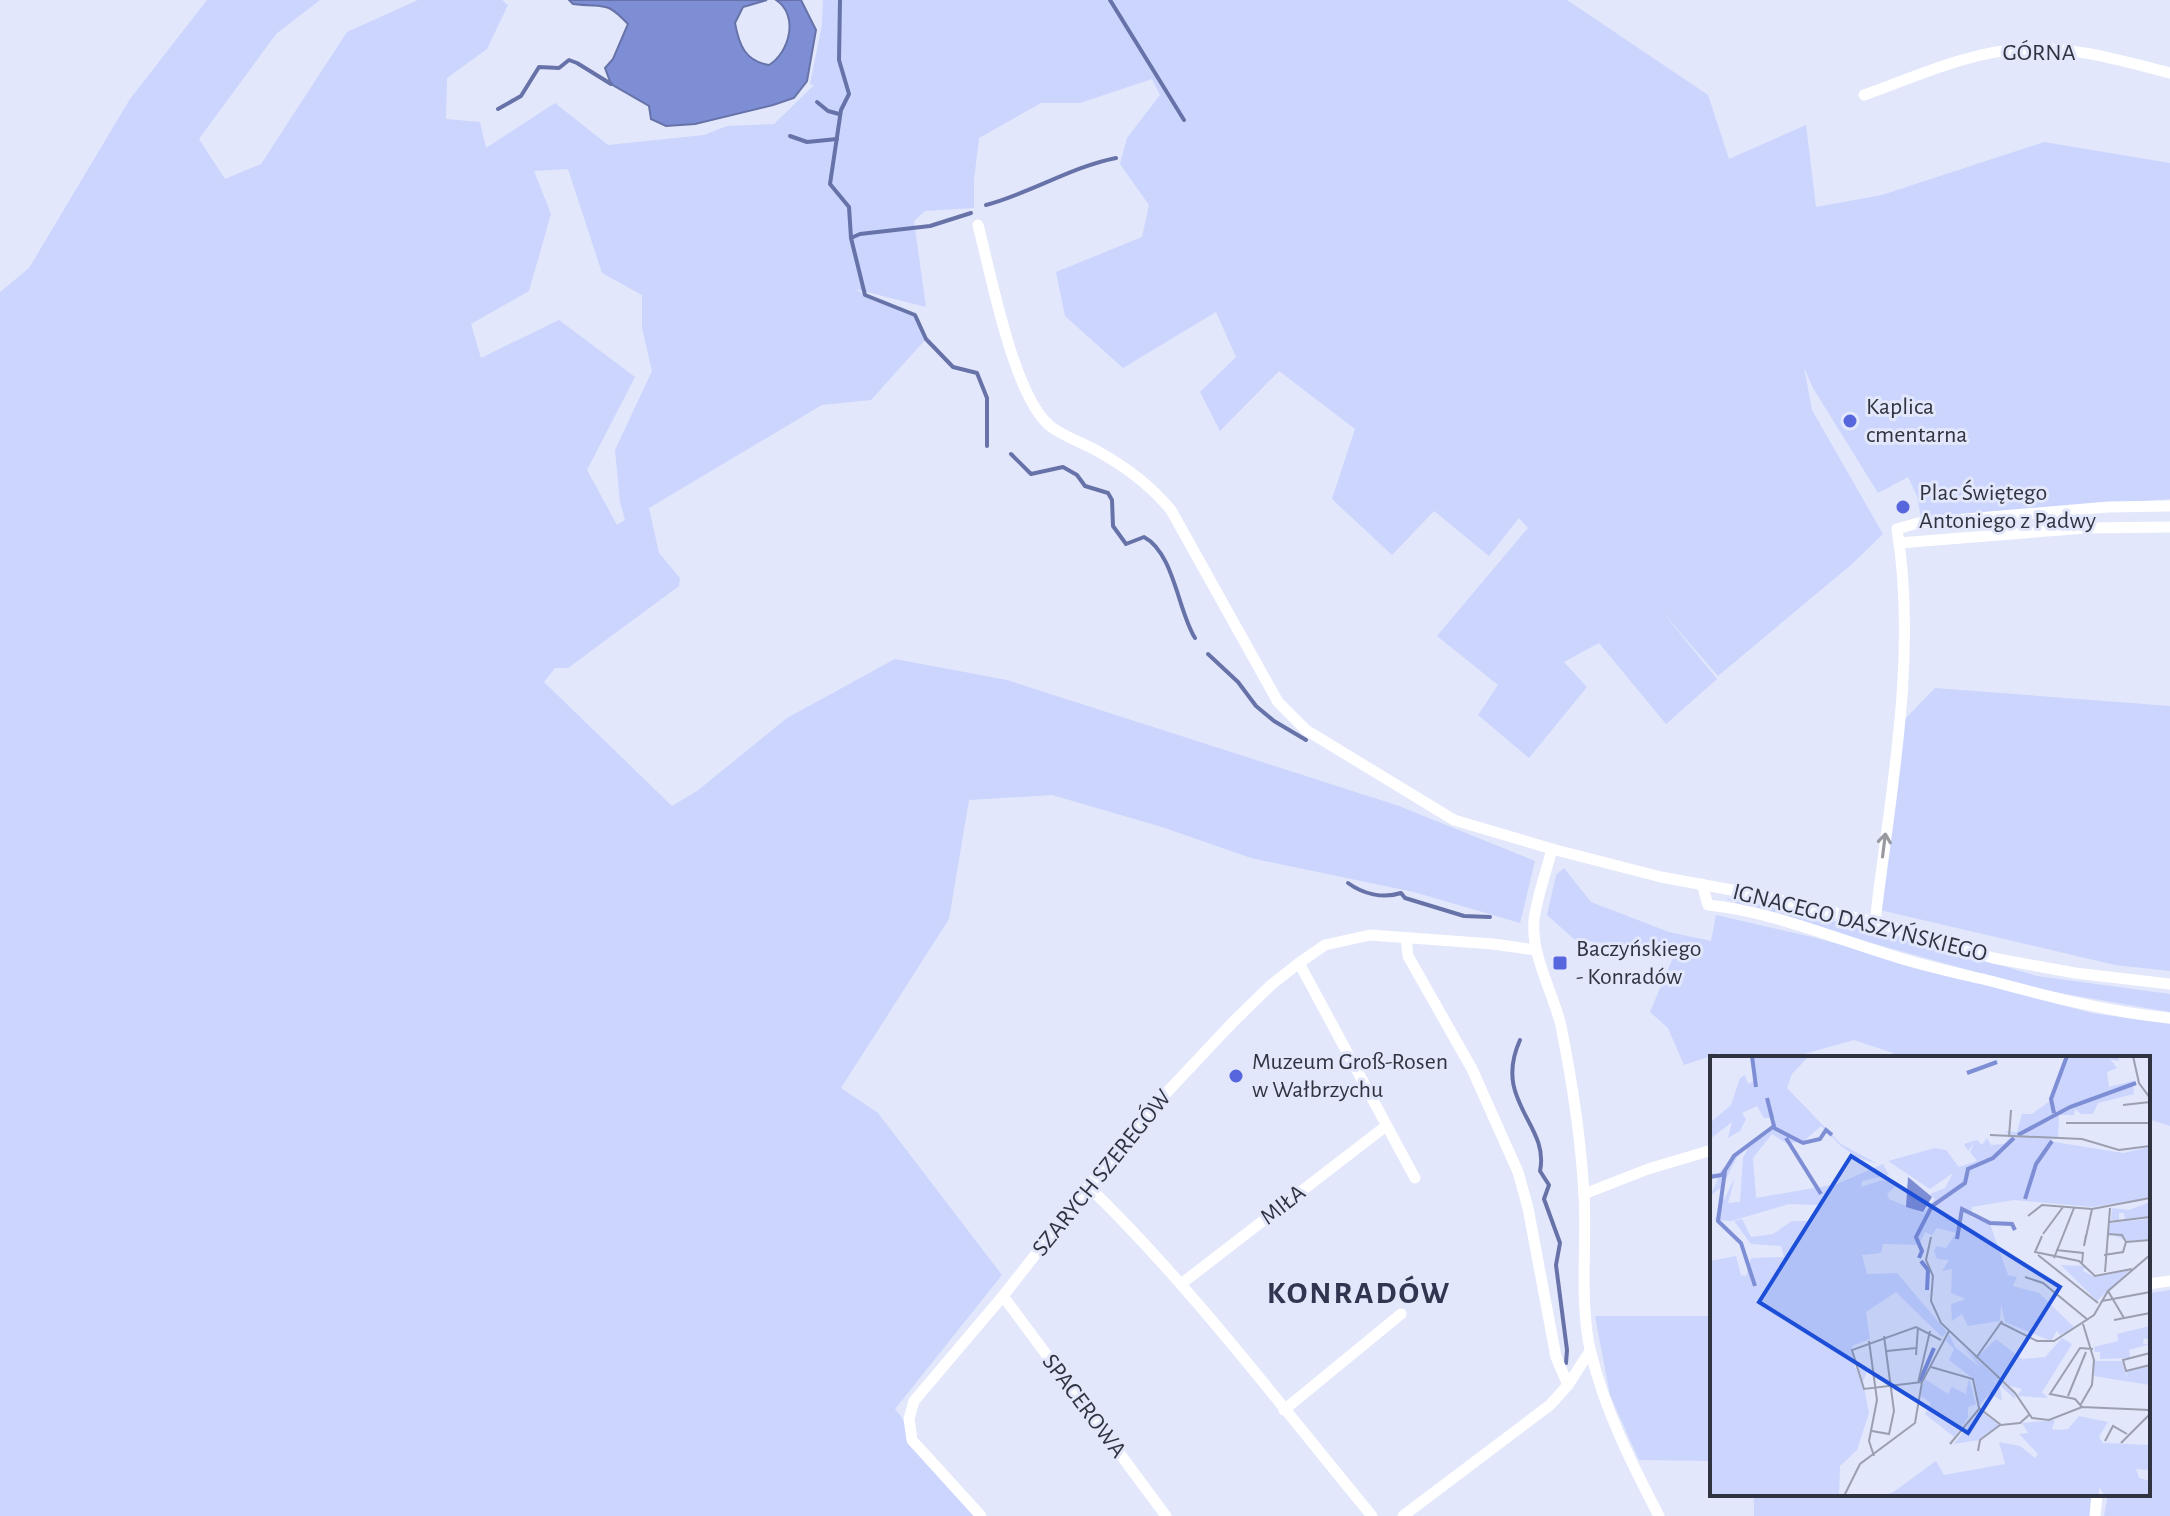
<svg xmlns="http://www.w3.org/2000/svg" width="2170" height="1516" font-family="'Alegreya Sans',sans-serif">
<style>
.green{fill:#cbd5fe;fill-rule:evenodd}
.water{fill:#7e8ed5;stroke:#6773a8;stroke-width:2}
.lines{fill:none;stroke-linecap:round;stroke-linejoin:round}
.stream{stroke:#6773a8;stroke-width:4}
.street{stroke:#fff;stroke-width:11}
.oneway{stroke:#989aa0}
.poi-dot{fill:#5766dc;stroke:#e2e7fb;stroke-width:3}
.labels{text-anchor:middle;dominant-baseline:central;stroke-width:6;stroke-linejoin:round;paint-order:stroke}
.street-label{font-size:24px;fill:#303440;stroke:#e2e7fb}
.poi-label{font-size:24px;fill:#303440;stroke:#e2e7fb;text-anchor:start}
.district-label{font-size:32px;font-weight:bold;letter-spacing:2px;fill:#30364f;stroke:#e2e7fb}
.inset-river{fill:none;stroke:#7e8ed5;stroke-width:4}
.inset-road{fill:none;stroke:#9b9fb0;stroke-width:2}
.view{fill:#1d4ed8;fill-opacity:0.15;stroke:#1d4ed8;stroke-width:4}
.inset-edge{fill:none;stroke:#303440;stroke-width:4}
</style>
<rect width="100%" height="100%" fill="#e2e7fb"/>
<g class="green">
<path d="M207,0h113l-44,34 -77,105 26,40 36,-15 86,-132 71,-32h84l6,5 -21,44 -40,29 -1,41 34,3 6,26 69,-45 53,42 96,-10 23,-9 47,-2 40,-39 -4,-1 12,-59 1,-25h744l141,95 21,64 77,-34 10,82 66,-12 162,-53 126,21v336l-249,19 -4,-22 -9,-19 -30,16 -65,-105 -9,-21 8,43 71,124 -31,30 -134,112 -58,-67 57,70 -51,45 -67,-81 -35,19 23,25 -58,71 -51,-43 20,-30 -61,-49 91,-108 -9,-10 -30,38 -55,-45 -42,44 -60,-56 23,-70 -76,-58 -59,60 -20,-39 36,-35 -20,-45 -93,56 -58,-52 -9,-44 86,-35 7,-32 -29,-41 7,-26 33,-43 -8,-16 -72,24h-39l-62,35 -5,42v28l-49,3 -11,10 12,86 -71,-18 10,6 50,20 11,24 -55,61 -49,5 -173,103 10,45 21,25 -1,8 -111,82h-13l-11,14 128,124 25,-15 90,-73 108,-59 112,21 392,126 136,55 -15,62 -106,-31 -163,-34 -89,-31 -110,-32 -83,5 -20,119 -108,169 37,25 124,162 -107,134 86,107h-981v-1224l29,-24 101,-169zM568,169l34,104 40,22v33l10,43 -37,79 5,52 5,18 -8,5 -30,-55 48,-93 -76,-57 -78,38 -10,-34 58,-33 22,-77 -17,-43z"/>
<polygon points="1935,688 2170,706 2170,971 2115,965 1880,910 1903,721"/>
<polygon points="1564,868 1591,902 1669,932 1711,941 1716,915 1812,937 2091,1013 2170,1024 2170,1126 2148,1119 2148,1058 1895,1058 1893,1053 1854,1040 1790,1058 1722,1058 1720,1053 1684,1065 1668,1028 1650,1012 1675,953 1574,939 1547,915 1556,875"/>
<polygon points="1725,898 1793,911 1921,942 2037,976 2170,994 2170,1012 2037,989 1747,908"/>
<polygon points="2170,1290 2170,1516 2104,1516 2108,1494 2148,1494 2148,1296 2149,1293"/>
<polygon points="1595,1316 1712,1316 1712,1461 1639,1460 1610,1395"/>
<polygon points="1754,1494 2092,1494 2090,1516 1754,1516"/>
</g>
<path class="water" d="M569,0h198l-24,7 -8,16c4,22 10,38 34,42 21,-13 30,-50 7,-65h25l15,30 -9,51 -13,17 -21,7 -78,19 -29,2 -15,-7 -2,-13 -38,-22 -6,-16 8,-9 15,-35c-23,-24 -22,-16 -55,-20z"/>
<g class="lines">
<g class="stream">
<polyline points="840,0 839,60 849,94 841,110 830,184 849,207 851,238 865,295 915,315 926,339 953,367 977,373 987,398 987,446"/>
<polyline points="1110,0 1184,120"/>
<polyline points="817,102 828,111 839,114"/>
<polyline points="498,109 521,96 539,67 559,68 569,60 577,63 611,84"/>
<polyline points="790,136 807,142 837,139"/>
<path d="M986,205c45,-12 85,-38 130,-47"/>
<polyline points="851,238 860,234 930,226 971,213"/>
<path d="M1011,454l20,20 32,-7 14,8 8,11 23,7 4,7 1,26 13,18 18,-7c30,16 34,74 51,101"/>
<polyline points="1208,654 1238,682 1256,706 1274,721 1306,740"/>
<path d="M1348,883c15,11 35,16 53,10l4,5 59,18 26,1"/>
<path d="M1520,1040c-28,62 30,84 20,131l9,14 -5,14 16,44 -4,22 11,85 -1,13"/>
</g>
<g class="street">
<path d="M1864,95c51,-18 105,-44 160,-46 50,-3 98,12 146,24"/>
<path d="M978,225c13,49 35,170 72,201 14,11 34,17 49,26 27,15 52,34 72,58l107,192 28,28 148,90 98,29 109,28 98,18 116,27 118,36 82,15 95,11"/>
<polyline points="1899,543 2086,528 2170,527"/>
<path d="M1552,849c-6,23 -15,48 -18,71 -3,36 19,72 27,106 11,55 20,113 23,169 3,49 -5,112 7,158 14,58 41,111 68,163"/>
<path d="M1702,884l6,21c62,6 123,32 182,50 33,11 67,18 101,26 59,16 118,31 179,37"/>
<path d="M1875,922c15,-128 43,-264 22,-393l21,-6 190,-16 62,-1"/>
<polyline points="1406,938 1408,956 1472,1069 1518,1172 1528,1208 1556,1357 1568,1385"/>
<polyline points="1299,963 1415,1178"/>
<path d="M1089,1187c103,100 191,218 283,329"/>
<polyline points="1584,1194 1648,1169 1712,1150"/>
<polyline points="1181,1284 1386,1126"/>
<polyline points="2148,1284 2170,1281"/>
<polyline points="1003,1296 1166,1516"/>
<polyline points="1284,1410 1401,1314"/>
<polyline points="981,1516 912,1440 909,1419 914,1401 1003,1296 1139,1122 1233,1022 1271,985 1299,963 1325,945 1370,935 1493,944 1536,950"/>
<polyline points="1403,1516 1550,1405 1568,1385 1590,1351"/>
<polyline points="2095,1516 2097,1494"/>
</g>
</g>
<defs><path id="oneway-shaft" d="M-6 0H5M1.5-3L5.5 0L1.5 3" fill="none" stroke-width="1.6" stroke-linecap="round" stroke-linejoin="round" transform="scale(2)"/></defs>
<use class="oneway" href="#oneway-shaft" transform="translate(1884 845) rotate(-83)"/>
<g class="poi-dot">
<circle cx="1850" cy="421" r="8"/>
<circle cx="1903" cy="507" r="8"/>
<rect x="1552" y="955" width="16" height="16" rx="4"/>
<circle cx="1236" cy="1076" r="8"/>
</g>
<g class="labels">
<g class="street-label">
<text x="2039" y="53">GÓRNA</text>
<text transform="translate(1860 923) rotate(14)">IGNACEGO DASZYŃSKIEGO</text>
<text transform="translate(1102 1173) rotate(-51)">SZARYCH SZEREGÓW</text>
<text transform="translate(1283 1205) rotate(-38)">MIŁA</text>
<text transform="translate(1084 1406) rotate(53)">SPACEROWA</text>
</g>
<g class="poi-label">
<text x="1866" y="407">Kaplica<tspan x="1866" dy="28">cmentarna</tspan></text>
<text x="1919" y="493">Plac Świętego<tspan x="1919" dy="28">Antoniego z Padwy</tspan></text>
<text x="1576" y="949">Baczyńskiego<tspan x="1576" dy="28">- Konradów</tspan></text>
<text x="1252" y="1062">Muzeum Groß-Rosen<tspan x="1252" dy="28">w Wałbrzychu</tspan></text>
</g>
<g class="district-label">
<text x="1359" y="1293">KONRADÓW</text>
</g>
</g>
<g transform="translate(1710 1056)">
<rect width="440" height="440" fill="#e2e7fb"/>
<path d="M41,0h58l-17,18 -5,14 54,56 37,20 -22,-7 -16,-12 -19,-19 -18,16 -17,1 -14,-9 -19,24 3,40 81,-14 46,-20 6,11 -27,6 -1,6 21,-7 16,4 -11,10 2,5 34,14 12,-14 -5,-5 15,-6 8,-15 -23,16 -42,-28 47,-13 11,2 13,17 18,-6 -7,-9 5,-10 -7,9 -4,-7 13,-4 5,5 5,-7 4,7 13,-1 7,-8 -6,-5 12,1 5,-18h10l19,-14 14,-44h53l1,5 -9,-2 7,9 -10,4 2,15 24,-6 1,13 -36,9 -5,11h-12l-6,-5 -1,6h-15l-1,22 -10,4 75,12 27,-6v51l-58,9 -78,-7 -42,7 -1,10 19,7 18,51 9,2 -4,9 26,7 36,35 -15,7 -3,-4 -6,10 -46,-19 -4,-18 -1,17 -32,5 -6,-12 -10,7 -1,-17 15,-5 -15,-6 1,-24 -10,2 7,-11 -12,-1 -3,-8 2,-5 10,2 10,-15 -19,-5 -5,7 -7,-3 -6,13 -36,-1 -2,9 -19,2 5,19 30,-1 50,59 -5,5 -46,-45 -30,20 4,27 -18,7 3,22 13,1 -5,13 6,31 -12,37 -17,16 -1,30h-129v-235l26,-5 5,19 5,1 5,-18 33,-1 -3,-11 -30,-2 -17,-23 8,-2 9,18 22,-3 19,-13h16l10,-16 -29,-1 -58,17 -16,-1 7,-31 2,11 11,-23 -7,26 12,-1 3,-44 7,-14 25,-18v-8h-11l-7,-12 -15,7 4,6 -6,12 -12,7 4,-16 -22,17v-16l21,-18 9,-27 5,-3 3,9 6,-3zM31,93l-19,38 -12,9 8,-17 -8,-5 9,-1zM440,146l-2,15 -23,2 -1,-6h-5v7h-8l1,-12 17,2zM440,163v20l-22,2 -20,-8 2,-10zM351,209l24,1 -2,5 12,6 35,-7 -33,31zM440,270l-1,14 -5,-2 -1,6h7l-21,6 1,8 -30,1v-7h-5l-1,-5 24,-6 -1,-7zM239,278l6,13 25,20 -17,-20 52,47v5l-26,-23 11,11 2,14 -12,-8 -11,13 -4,-26 -26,-20 5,-11 -8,-8zM352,282l10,6 -30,48 6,6 -31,-2 5,-7 -16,-4 -29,-28 19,-18 26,20 23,-2zM384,305h28l5,19 -1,-8 24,-6v19l-57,-9zM259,322l7,26 -8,3v11l-14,19 -29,-23 6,-11 -10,-7 1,-8 3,-9 23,15 4,-7 14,7zM270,354l19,15 -20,15 -25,4zM369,360l29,6 -9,15 4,6 47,2v25l-14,-1 3,9 11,3v15h-45l-6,-9v9h-221l14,-3 44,-32 8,14 61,-11 -6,-22 21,4 15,12 3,-4 -19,-20 9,-1 -6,-10 33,-3 -3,9 6,1 10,-1z" fill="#cbd5fe"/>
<path d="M198,121l24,20 -9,15 -17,-5z" fill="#7e8ed5"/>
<path class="inset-river" d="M42,0l4,31M257,17l30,-11M344,57l-3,-14 16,-43M64,72l29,15 17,-4 6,-9 6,5M308,79l52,-28 66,-24M76,82l35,56M15,115l-7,50 23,22 14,43M0,121l12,-2 12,-19 40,-30 -7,-28M315,143l11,-35 16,-23M247,183l5,-30 28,14 22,1 3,6M209,202l3,-7 -6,-14 16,-31 33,-23 3,-14 25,-11 21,-20M211,205l7,9 -1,20M210,325l14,-33"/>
<path class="inset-road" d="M423,0l6,27 11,15M413,49l27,-3M356,67h84M280,79l92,4 37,11 31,-4M299,81l2,-27M318,160l14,-11 50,4 58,-11M399,166l41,-5M333,178l20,-27M376,179l-2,11 8,-37M332,180l-7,16 44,9 16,15 37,-7M221,181l-5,23 7,16 -2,25 10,22 74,70 17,25 17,2 33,-13 68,3M416,186l24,-2M346,194l27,3 -1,10M328,199l60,48M394,199l19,-3 3,-10 -4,-7 -15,-1M344,202l20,-50M395,216l5,-64M315,221l18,6 45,37M398,235l16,27M392,245l48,-9M404,264l36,-7M291,267l36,18h17l40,-26 14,-24 42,-36M159,285l8,59 -8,41 5,15M177,295l29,-3M440,297l-27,7 3,11 24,-6M206,299l2,-28M266,302l26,-37M221,311l42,12 6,29 22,17 19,-2 9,-8M212,326l-58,7 -12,-39 64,-23 25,13M208,327l12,-52M358,340l18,-44M371,348l11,-19 2,-25 -11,-36M372,351l-7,-8 -25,-5 30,-46 13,1M162,375l17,3 5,-23 -10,-75M395,385l8,-15 14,8M411,387l29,-29M240,388l29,-35M268,395l2,-11 20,-15M134,440l16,-32 55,-41 7,-41 27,-51"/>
<path class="view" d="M141,100l209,131 -92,146 -209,-131z"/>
<rect width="440" height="440" class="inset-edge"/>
</g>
</svg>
